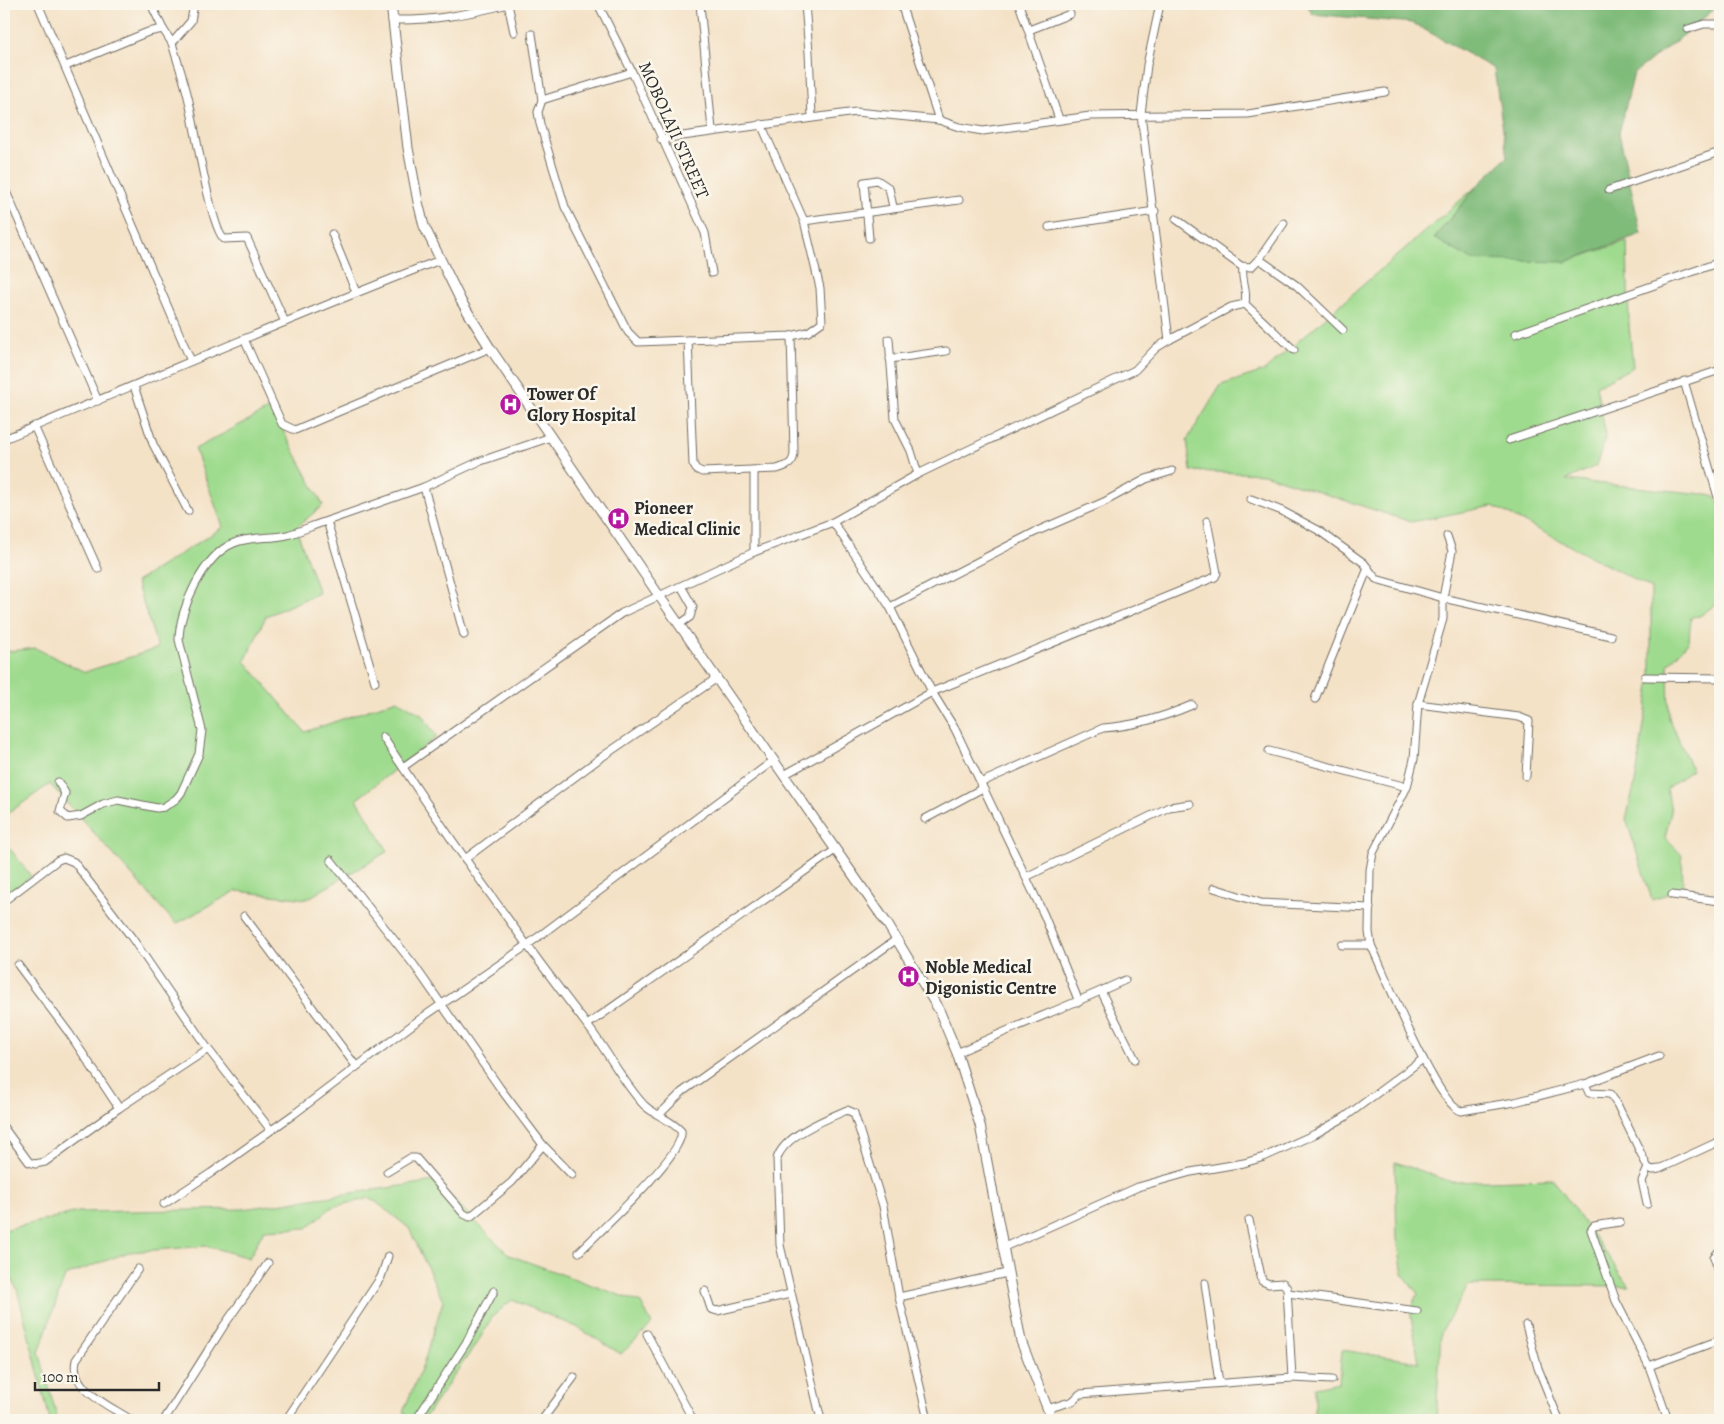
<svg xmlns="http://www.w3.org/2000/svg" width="1724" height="1424" font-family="Alegreya,serif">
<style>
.green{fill:#9fdb8e;stroke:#65835c}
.forest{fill:#7fbb79;stroke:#557352}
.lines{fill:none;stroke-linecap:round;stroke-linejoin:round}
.minor-casing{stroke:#716b62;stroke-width:9}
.tertiary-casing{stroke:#716b62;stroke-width:11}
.minor{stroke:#fff;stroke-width:7}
.tertiary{stroke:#fff;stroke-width:9}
.labels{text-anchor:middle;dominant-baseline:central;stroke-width:5;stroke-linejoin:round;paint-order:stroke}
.street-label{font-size:18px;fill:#2b2b2b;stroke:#fbf7ec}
.poi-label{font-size:18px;font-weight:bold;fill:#2b2b2b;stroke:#fbf7ec;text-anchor:start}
</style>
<rect width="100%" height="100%" fill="#fbf7ec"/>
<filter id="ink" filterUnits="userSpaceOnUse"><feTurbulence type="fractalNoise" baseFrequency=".02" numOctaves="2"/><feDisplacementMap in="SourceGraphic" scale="10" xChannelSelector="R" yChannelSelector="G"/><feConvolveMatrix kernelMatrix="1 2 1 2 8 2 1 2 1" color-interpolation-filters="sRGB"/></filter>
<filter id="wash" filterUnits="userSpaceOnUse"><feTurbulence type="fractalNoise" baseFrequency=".0096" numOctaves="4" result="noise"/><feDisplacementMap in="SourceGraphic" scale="20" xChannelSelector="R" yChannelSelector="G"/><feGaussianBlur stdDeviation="1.12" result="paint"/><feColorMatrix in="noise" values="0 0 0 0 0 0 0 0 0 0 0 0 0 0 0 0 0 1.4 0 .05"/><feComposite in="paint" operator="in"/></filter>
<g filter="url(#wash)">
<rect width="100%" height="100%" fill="#f4e2c7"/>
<g class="green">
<polygon points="1478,185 1434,238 1565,262 1627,241 1629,325 1633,367 1596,386 1606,435 1596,466 1566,480 1713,495 1720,504 1720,601 1700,616 1691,617 1689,641 1668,665 1669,718 1692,770 1667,788 1671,811 1665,838 1682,855 1683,887 1652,900 1626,819 1636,778 1651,678 1651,588 1493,506 1411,522 1264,474 1191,471 1187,440 1221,385 1264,371"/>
<polygon points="271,408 323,505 296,528 319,593 266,616 245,661 305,732 397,700 421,714 437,737 357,799 388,851 307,899 236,891 176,924 50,784 4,816 4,652 35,648 85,672 158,648 136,582 223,527 195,449"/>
<polygon points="4,841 31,876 4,901"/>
<polygon points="1395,1162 1452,1182 1553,1179 1629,1286 1469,1285 1441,1332 1436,1420 1315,1420 1315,1387 1339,1382 1342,1350 1419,1362 1410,1311 1418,1294 1403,1274 1397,1239"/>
<polygon points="435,1181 509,1255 641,1303 652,1324 621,1354 577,1327 512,1300 493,1316 479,1340 423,1420 413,1420 403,1412 424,1362 443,1301 409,1228 371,1198 332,1207 307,1228 264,1230 249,1258 207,1246 129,1252 65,1276 39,1352 58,1420 50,1420 17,1289 4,1268 4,1230 78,1212 243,1209"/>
</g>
<polygon class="forest" points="1307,4 1720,4 1690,30 1634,73 1619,133 1641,234 1565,262 1472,260 1434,238 1478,185 1507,157 1494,69 1413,23 1312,14"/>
</g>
<g filter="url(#ink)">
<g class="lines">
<defs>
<g id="minor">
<polyline points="38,4 191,361"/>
<polyline points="151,4 163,29"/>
<path d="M194,4l-3,17 -19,22c6,21 14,42 18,63 5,22 21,123 34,133l23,-1 38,84"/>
<polyline points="598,4 632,72 705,233 712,273"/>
<polyline points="700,4 712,130"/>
<polyline points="805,4 809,52 812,117"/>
<polyline points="901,4 939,120"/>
<polyline points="1019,4 1059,119"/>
<polyline points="1160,4 1147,65 1141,114 1169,340"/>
<path d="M392,20c41,1 77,-6 116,-16l6,28"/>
<polyline points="1688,29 1704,24 1720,24"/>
<polyline points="1029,30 1070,14"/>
<polyline points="532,34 542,100 538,112 540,124 565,207 628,332 638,342 791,336 808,332 822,322 820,288 804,221 761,124"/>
<polyline points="66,66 148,32 163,29 172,43"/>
<polyline points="542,100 632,72"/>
<polyline points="661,139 856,112 939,120 959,127 983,131 1090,116 1248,114 1385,92"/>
<polyline points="4,187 98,401"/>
<polyline points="1609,190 1720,152"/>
<polyline points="4,208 12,205"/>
<polyline points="1176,219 1241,266 1251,267 1259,259 1296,285 1343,330"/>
<polyline points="804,221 959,200"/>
<polyline points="1049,227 1155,211"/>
<polyline points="332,234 356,292"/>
<polyline points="869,238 864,182 877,180 889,188 893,207"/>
<polyline points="1259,259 1284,223"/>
<path d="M1243,267c-2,16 5,20 2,37"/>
<polyline points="1515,334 1720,262"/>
<polyline points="244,339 282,424 295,430 490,348"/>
<polyline points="889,339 895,419 911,451 918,474"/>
<path d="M688,340l5,124 3,5 6,3 75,-3c10,-3 17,-5 17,-17l-3,-116"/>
<polyline points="890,359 946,351"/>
<polyline points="1684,381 1720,504"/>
<polyline points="134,386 153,444 188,511"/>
<polyline points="34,426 98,569"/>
<path d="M4,439c146,-59 289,-123 436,-179"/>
<polyline points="1509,440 1720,370"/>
<polyline points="754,470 754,552"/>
<polyline points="424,487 464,635"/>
<polyline points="1251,499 1282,511 1318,530 1364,563 1376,579 1443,598 1611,636"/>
<polyline points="833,522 890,607 932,692 955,729 1044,915 1079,1002"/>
<path d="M1447,536l5,15 -9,47v21l-25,85 -4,55 -7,28 -34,66 -3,17 -1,62 2,13c14,29 65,159 90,166l54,-9 70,-18 74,-28"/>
<polyline points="890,607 1035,532 1104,502 1146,479 1172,471"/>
<polyline points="4,610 4,612"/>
<polyline points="680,624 690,617 693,607 681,586"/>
<polyline points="1645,677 1720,678"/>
<polyline points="375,682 327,521 424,487 478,462 551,437"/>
<polyline points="1315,699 1368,568"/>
<polyline points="1418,704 1519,717 1529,721 1526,776"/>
<path d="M383,737c64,99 132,194 204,288 19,24 37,59 57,80 10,10 26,14 37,26 6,21 -84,103 -102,121"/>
<polyline points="1269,751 1407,787"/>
<polyline points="403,767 622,613 754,552 833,522 918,474 1135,370 1156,348 1169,340 1231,307 1245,304 1294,350"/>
<polyline points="784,775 932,692 1215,577 1217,573 1207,521"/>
<path d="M58,782l7,11 -5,18 8,7 13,-2 22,-12 15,-4 39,8 7,-1 12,-8 5,-6 18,-39 3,-24 -23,-90c0,-31 25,-85 55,-97 17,-7 36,-4 53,-8 14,-4 27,-10 40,-14"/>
<path d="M925,819l56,-30 -1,-6 123,-55c31,-2 61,-11 89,-23"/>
<polyline points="465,859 599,759 717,678"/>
<polyline points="331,860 414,965 500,1088 543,1145"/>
<polyline points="1026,877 1169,807 1190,804"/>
<polyline points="1214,888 1261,903 1370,908"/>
<polyline points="1672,895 1720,901"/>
<polyline points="4,901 58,860 64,858 74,862 132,938 208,1049 270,1129"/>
<polyline points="244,916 356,1066"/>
<polyline points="1342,945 1371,945"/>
<polyline points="18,965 69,1033 119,1108"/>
<polyline points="1101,991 1135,1059"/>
<polyline points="587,1025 835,850"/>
<path d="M957,1053c55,-26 113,-47 168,-73"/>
<polyline points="1585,1084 1589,1093 1610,1094 1617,1104 1648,1168 1642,1181 1647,1204"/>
<polyline points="660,1114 682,1092 897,939"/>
<polyline points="4,1128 29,1162 35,1164 45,1162 119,1108 208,1049"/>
<polyline points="1648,1168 1653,1170 1659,1169 1720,1141"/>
<polyline points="387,1172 410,1158 416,1158 464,1214 470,1217 512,1182 543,1145 572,1175"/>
<polyline points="164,1204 211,1173 294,1114 416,1022 526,946 773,761"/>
<polyline points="1249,1220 1262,1281 1269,1284 1283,1283 1287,1288 1292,1378"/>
<polyline points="1620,1222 1594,1226 1591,1230 1616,1301 1649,1366 1668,1420"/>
<polyline points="1002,1248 1138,1187 1191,1172 1244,1163 1264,1157 1315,1134 1345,1117 1423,1059"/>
<polyline points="1720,1250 1714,1257 1720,1275"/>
<polyline points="1205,1283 1219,1383"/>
<polyline points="705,1291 711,1309 717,1311 790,1294"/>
<polyline points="1288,1293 1417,1311"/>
<polyline points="899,1297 1007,1273"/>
<polyline points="1526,1325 1538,1368 1559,1420"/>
<polyline points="647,1334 693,1420"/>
<polyline points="1649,1366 1720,1340"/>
<polyline points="1047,1409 1073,1401 1080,1394 1292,1378 1332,1380"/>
<path d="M131,1420c-20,-14 -62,-30 -55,-60l62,-91"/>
<polyline points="164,1420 223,1327 268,1263"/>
<polyline points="286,1420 381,1277 388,1256"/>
<polyline points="416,1420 466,1343 494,1291"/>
<polyline points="542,1420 574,1377"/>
<path d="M821,1420l-41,-175 -3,-86c6,-23 49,-40 70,-49l7,3 29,93 16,91 29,123"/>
</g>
<polyline id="tertiary" points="391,4 408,148 418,202 424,226 461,301 490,348 660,597 888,925 939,1010 957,1053 980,1125 1021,1341 1052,1420"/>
</defs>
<use href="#minor" class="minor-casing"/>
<use href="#tertiary" class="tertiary-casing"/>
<use href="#minor" class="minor"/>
<use href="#tertiary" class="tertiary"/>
</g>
</g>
<defs>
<symbol id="hospital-disc" viewBox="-11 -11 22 22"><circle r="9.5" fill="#b5179e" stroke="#fbf7ec"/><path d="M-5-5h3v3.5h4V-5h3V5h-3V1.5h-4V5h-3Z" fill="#fff"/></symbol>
</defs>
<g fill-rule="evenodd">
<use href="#hospital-disc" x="498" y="392" width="25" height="25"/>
<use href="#hospital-disc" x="606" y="506" width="25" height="25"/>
<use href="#hospital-disc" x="896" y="964" width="25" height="25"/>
</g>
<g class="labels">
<g class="street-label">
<text transform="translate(674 130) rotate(66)">MOBOLAJI STREET</text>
</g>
<g class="poi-label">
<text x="527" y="394">Tower Of<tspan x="527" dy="21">Glory Hospital</tspan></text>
<text x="634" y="508">Pioneer<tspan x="634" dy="21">Medical Clinic</tspan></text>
<text x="925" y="967">Noble Medical<tspan x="925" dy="21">Digonistic Centre</tspan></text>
</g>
</g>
<rect width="1724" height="1424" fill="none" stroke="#fbf7ec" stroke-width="20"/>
<path d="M35 1382v8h124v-8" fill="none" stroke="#2b2b2b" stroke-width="2.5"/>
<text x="42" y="1382" font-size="15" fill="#2b2b2b" stroke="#fbf7ec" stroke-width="4" paint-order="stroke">100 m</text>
</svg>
